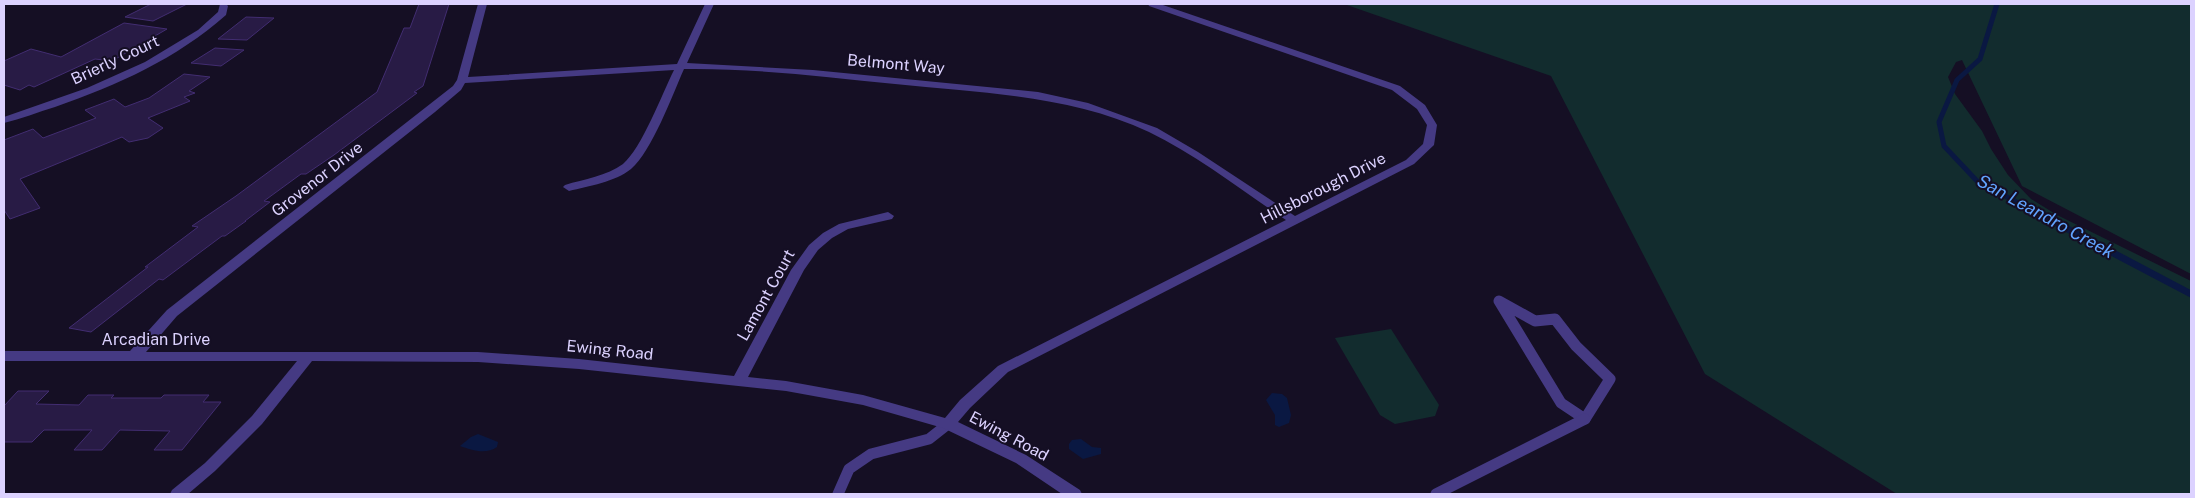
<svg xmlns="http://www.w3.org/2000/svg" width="2195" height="498" font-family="'Public Sans',sans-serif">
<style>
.green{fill:#122c2e}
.water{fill:#0a1842}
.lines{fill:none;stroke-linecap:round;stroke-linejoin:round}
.stream-far1{stroke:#0a1842;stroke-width:5}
.stream{stroke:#0a1842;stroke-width:7}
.building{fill:#281b45;stroke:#422d71}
.service{stroke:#453a83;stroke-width:11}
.minor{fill:#453a83;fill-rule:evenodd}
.labels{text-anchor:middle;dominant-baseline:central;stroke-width:4;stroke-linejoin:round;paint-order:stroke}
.street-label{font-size:16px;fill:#dcd2ff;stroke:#150f24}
.water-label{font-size:18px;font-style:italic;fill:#61a3fe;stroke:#150f24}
</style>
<rect width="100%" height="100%" fill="#150f24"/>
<g class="green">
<polygon points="1344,4 2191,4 2191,274 2022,186 1962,60 1956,62 1948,77 1955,94 1982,131 1991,149 2008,175 2031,199 2057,215 2191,281 2191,494 1897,494 1705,374 1551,76"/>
<polygon points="1391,329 1439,405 1435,416 1395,424 1380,415 1335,338"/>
</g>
<g class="water">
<polygon points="1272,393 1282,394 1287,398 1291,415 1289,423 1279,427 1275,425 1275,415 1266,400"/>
<path d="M478,434l20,8 -1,5c-11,8 -26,3 -37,-1l11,-9z"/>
<polygon points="1081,439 1092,447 1101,448 1101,454 1083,459 1069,449 1069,444 1072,440"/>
</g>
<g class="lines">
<polyline class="stream-far1" points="1997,4 1980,59 1957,80 1939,122 1944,146 1977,181 2043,216"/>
<polyline class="stream" points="2041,215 2191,294"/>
</g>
<g class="building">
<polygon points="151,4 187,4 153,21 125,17"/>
<polygon points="419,4 449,4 423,86 414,92 417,93 334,155 306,174 301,174 264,201 270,202 245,221 246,221 225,236 222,236 163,280 159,279 91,332 69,328 148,267 145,267 198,227 192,226 236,196 377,92 404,28 410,28"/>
<polygon points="246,17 274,18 247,40 218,39"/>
<polygon points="124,23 167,29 112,61 95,59 34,87 29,85 20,90 4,85 4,61 31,49 61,57"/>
<polygon points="215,48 244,50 221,66 191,63"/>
<polygon points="184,74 210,77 189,91 195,93 184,97 190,101 148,118 163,128 148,138 129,142 122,137 20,179 40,208 10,219 4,210 4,140 33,129 43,138 96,118 85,110 114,99 125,107 149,98"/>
<polygon points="18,391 49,391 36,404 79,405 88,395 114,395 111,398 161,398 164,395 209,395 203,402 221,402 182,450 154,450 170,431 120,430 102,450 74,450 92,430 44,430 32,442 4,442 4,406"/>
</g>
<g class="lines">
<g class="service">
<polygon points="1499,301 1535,321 1555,319 1576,346 1610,379 1585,419 1561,403"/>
<polyline points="838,494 849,469 871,454 929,439 948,424"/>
<polyline points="1436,494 1585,419"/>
</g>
<g class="minor">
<path d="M220,4h6l2,2 -2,9c-50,44 -108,70 -171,92 -17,5 -34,12 -51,16v-6l83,-29 58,-26 53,-32 20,-18z"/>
<path d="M478,4h9l-19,73 209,-13 28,-60h9l-27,59 126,7 225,22 50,11 69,25 41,24 97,64 111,-56 17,-16 4,-19 -10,-16 -25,-19 -243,-84 -1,-2h12l240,82 25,19 12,20 -3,20 -20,19 -406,208 -38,36 -12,14 68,33 54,35 2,4h-20l-46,-31 -73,-35 -80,-23 -77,-14 -207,-22 -101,-7 -166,-1 -50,63 -47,47 -27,23h-18l2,-4 33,-27 47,-47 45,-55h-293v-10h126l37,-41 286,-224 4,-6zM684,69c70,-1 141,8 211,15 86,9 175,11 254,48 48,23 93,59 137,88l-288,146 -38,34 -15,18 -82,-23 -77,-14 -38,-4 56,-107 14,-20 14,-12 16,-9 44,-10 2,-3 -6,-4 -49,12 -16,9 -14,12 -18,25 -57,106 -155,-17 -101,-7h-332l31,-36 258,-204 26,-22 4,-7 209,-13c-12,24 -32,78 -51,94 -16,12 -39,15 -58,21l-2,2 6,4c20,-5 46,-9 62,-22 21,-18 41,-73 53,-100z"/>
</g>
</g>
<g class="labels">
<g class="street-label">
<text transform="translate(115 60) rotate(-25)">Brierly Court</text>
<text transform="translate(896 64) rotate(5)">Belmont Way</text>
<text transform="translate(317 179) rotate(-38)">Grovenor Drive</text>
<text transform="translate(1323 188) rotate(-27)">Hillsborough Drive</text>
<text transform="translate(766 295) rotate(-61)">Lamont Court</text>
<text x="156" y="339">Arcadian Drive</text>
<text transform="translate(610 350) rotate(6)">Ewing Road</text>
<text transform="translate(1009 436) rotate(28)">Ewing Road</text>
</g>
<g class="water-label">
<text transform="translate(2046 216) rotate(29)">San Leandro Creek</text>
</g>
</g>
<rect width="2195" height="498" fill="none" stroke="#dcd2ff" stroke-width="10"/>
</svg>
